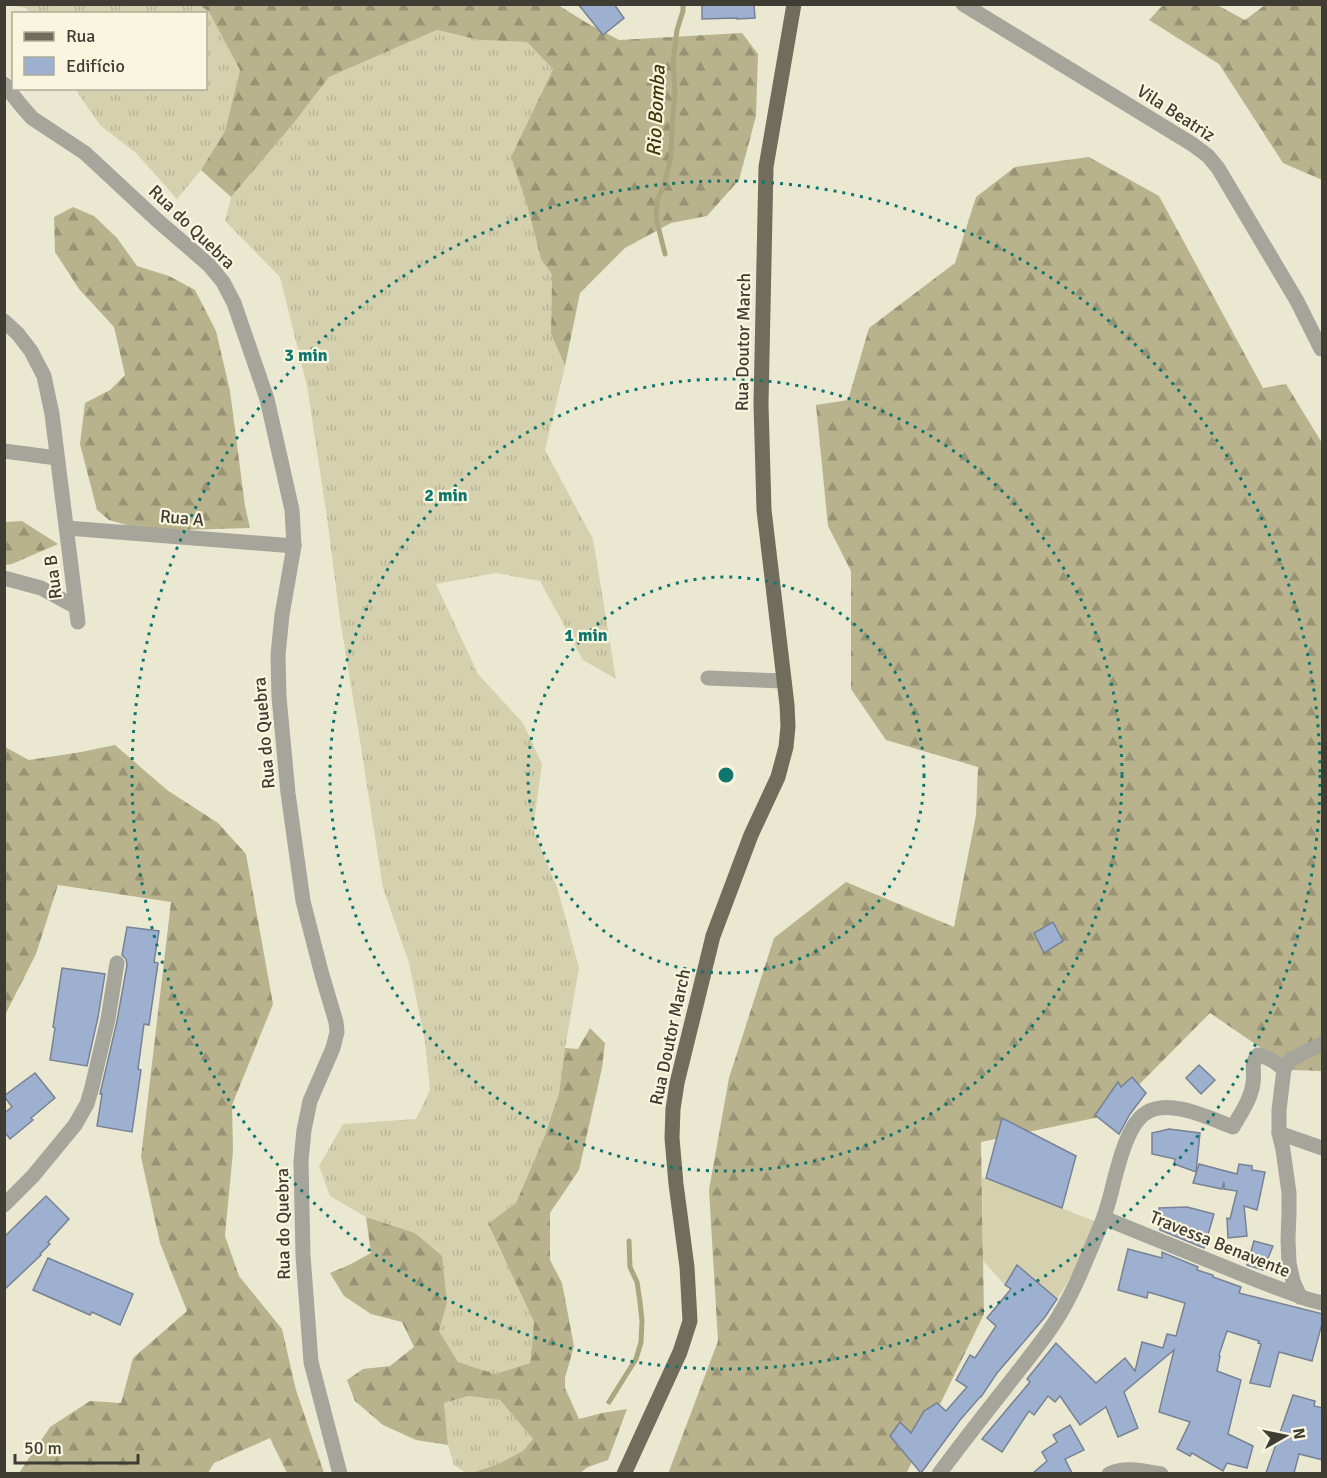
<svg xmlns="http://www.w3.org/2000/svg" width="1327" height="1478" font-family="Signika,sans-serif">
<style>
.grass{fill:url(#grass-tufts)}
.forest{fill:url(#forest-firs)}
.garden{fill:#d5d1ae}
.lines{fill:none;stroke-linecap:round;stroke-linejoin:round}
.stream{stroke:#aba580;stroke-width:5}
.building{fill:#9db0d0;stroke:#778294;stroke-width:1.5}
.minor{stroke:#a6a59b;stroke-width:15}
.major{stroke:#706d5c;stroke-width:15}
.ring{fill:none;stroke:#0f766e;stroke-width:3;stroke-dasharray:3 6}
.labels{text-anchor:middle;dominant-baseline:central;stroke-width:4.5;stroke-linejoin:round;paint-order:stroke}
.street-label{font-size:18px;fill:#3e3c33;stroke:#f9f5df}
.water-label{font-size:20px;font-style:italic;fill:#3e3706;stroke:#f9f5df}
.centre{fill:#0f766e;stroke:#f9f5df;stroke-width:3}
.ring-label{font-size:18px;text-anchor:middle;font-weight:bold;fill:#0f766e;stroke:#f9f5df;stroke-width:4.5;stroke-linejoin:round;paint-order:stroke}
</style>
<defs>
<pattern id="grass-tufts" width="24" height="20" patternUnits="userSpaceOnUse" patternTransform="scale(1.5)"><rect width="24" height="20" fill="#d5d1ae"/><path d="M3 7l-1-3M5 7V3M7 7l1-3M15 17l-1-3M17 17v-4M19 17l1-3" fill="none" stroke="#b8b496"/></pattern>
<pattern id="forest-firs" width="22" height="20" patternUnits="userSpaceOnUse" patternTransform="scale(1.5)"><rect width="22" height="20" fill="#b8b38d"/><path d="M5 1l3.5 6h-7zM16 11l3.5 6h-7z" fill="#979374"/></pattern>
</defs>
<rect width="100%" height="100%" fill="#ebe8d1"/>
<g class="grass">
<polygon points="200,4 209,12 240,70 225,131 201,170 177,199 136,153 100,125 75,89 206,88 206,14 30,14 26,8 9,5"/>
<polygon points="437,30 479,40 527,42 553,69 511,157 527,205 541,259 552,275 551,334 565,366 545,450 593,539 616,679 583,660 540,581 496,573 436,584 478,674 523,723 542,764 533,829 558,890 579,968 565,1048 559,1093 545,1135 516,1203 488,1225 534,1322 530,1363 495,1374 458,1362 439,1331 447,1303 415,1233 366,1217 330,1196 319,1166 343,1124 416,1119 430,1090 425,1042 409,963 383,888 362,753 340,619 327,517 307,386 280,277 225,221 231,197 293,124 329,77"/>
<polygon points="469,1396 500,1400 534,1440 524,1451 498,1464 472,1473 466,1473 454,1465 448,1445 444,1403"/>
</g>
<g class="forest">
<polygon points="1164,4 1217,5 1245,20 1265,5 1322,5 1322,180 1283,163 1219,64 1149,20"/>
<polygon points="200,5 558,5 587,23 619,40 742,33 758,54 756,116 739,180 707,216 671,223 625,248 580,293 565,366 551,334 552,275 541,259 527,205 511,157 553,69 527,42 479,40 437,30 329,77 293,124 231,197 201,170 225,131 240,70 209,12"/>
<polygon points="1089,157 1159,196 1263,388 1286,384 1322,443 1322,1071 1293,1070 1210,1013 1109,1115 981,1142 984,1314 907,1472 906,1473 668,1474 718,1341 709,1190 729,1078 774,938 846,882 954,927 976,815 978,767 886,740 851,689 851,571 828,526 816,405 848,400 869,328 955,263 976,197 1015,167"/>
<polygon points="73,207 94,216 117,238 137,266 169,276 195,290 216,331 230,391 245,506 250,528 148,531 109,520 97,510 80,444 85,403 110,390 125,375 114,327 79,289 55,252 54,217"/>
<polygon points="22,521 58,544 12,564 5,565 5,522"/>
<polygon points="115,745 167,790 218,823 246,854 273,1004 232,1105 233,1151 225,1236 239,1276 282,1329 296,1390 324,1473 287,1473 270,1438 214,1463 208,1473 19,1473 50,1427 90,1401 121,1403 133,1358 187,1311 160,1243 141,1157 171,902 58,885 36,954 5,1015 5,747 29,760 81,752"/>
<polygon points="590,1028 605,1043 602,1068 579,1170 550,1213 550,1260 562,1283 574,1346 565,1378 565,1388 579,1419 602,1413 627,1409 608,1460 588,1467 580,1473 472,1473 498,1464 523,1451 533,1439 500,1400 469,1396 444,1403 448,1445 416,1440 383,1425 355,1401 347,1380 363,1369 390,1366 414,1347 402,1322 371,1314 344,1296 330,1273 349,1265 371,1253 366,1217 415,1233 442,1256 447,1303 439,1331 458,1362 495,1374 530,1363 534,1322 488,1224 516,1203 545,1135 559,1093 565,1048 578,1049"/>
</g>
<polygon class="garden" points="982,1177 1102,1224 1058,1298 1017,1265 1005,1285 983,1261"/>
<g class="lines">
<g class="stream">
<polyline points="665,254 656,218 657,200 664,185 671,157 672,125 675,92 673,62 677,30 683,11 683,4"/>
<polyline points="609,1402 636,1359 641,1342 642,1321 640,1302 637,1282 630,1267 629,1241"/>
</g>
</g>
<g class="building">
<polygon points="578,4 614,4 624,18 603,35"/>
<polygon points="702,4 754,4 755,18 737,19 737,18 702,19"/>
<polygon points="1053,922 1063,941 1044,953 1034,933"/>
<polygon points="127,927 159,931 154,962 158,963 149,1025 144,1024 138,1069 141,1070 132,1132 97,1126 102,1094 100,1094 117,1021 127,965 126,959 122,955"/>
<polygon points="62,968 105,974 98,1017 87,1066 50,1060 55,1028 53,1027"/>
<polygon points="1199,1065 1215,1080 1201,1094 1186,1078"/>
<polygon points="35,1073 55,1098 31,1118 33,1120 10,1139 4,1131 4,1113 12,1107 4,1096"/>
<polygon points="1132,1077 1146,1093 1130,1114 1119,1134 1095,1115 1118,1082 1121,1087"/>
<polygon points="1002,1118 1076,1156 1062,1208 986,1178"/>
<polygon points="1169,1129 1200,1133 1196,1172 1174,1164 1175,1159 1152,1154 1152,1133"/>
<polygon points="1199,1164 1237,1174 1239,1164 1252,1166 1252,1170 1265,1172 1257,1210 1244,1206 1247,1236 1228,1238 1227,1218 1230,1219 1237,1191 1224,1189 1224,1182 1222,1189 1193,1183"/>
<polygon points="46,1196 69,1219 48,1242 50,1244 40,1254 41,1255 4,1290 4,1237"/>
<polygon points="1187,1207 1214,1214 1204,1248 1160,1230 1159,1208"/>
<polygon points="1254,1241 1273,1246 1263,1270 1247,1265"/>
<polygon points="1128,1249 1162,1258 1162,1252 1198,1267 1197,1270 1213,1275 1213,1277 1241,1287 1239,1293 1323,1314 1323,1320 1312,1361 1279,1352 1270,1387 1250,1383 1261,1344 1258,1343 1259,1341 1227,1331 1219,1355 1220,1356 1217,1371 1241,1380 1228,1434 1253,1446 1247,1468 1227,1463 1223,1471 1192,1453 1190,1456 1177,1449 1190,1422 1159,1412 1174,1350 1124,1392 1138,1428 1118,1437 1106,1407 1080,1425 1060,1396 1055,1402 1048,1396 1034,1415 1029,1411 1002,1452 982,1439 1030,1382 1027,1379 1056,1343 1096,1383 1125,1358 1135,1371 1142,1342 1163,1348 1167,1334 1176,1336 1185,1303 1148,1292 1147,1298 1118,1290"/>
<polygon points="48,1258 133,1294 120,1325 92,1312 90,1315 33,1290"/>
<polygon points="1017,1265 1057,1299 1045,1317 997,1373 981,1397 980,1397 960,1420 921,1473 890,1436 900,1422 911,1433 924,1411 937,1403 946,1411 967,1387 956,1380 970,1355 975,1358 996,1326 987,1318 1011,1289 1005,1285"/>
<polygon points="1293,1395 1315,1401 1314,1406 1323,1408 1323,1460 1299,1454 1294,1473 1266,1473"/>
<polygon points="1070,1425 1084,1450 1065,1459 1072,1473 1033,1473 1047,1461 1042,1452 1057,1442 1053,1435"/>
</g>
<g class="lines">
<g class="minor">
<polyline points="963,4 1192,144 1208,156 1218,168 1297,301 1321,349"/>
<polyline points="4,84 19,103 32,118 85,153 157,220 209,265 223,282 234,303 267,399 292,510 294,546 282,615 278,655 279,697 288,793 303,901 322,975 336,1022 337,1032 333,1048 310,1101 304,1130 301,1161 303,1255 311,1362 340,1474"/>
<polyline points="4,321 18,334 31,351 44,376 52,414 78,622"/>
<polyline points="4,451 57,458"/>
<polyline points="67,528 294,546"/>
<polyline points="4,578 41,588 76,607"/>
<polyline points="708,678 784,681"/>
<polyline points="1279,1133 1322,1148"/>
<polyline points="4,1205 33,1176 75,1125 87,1104 92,1087 108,1019 117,963"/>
<polyline points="1104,1218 1259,1281 1307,1299 1322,1303"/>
<polyline points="1300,1297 1293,1281 1289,1263 1288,1239 1289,1213 1289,1193 1283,1150 1279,1133 1279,1110 1284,1069 1291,1059 1322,1044"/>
<path d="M939,1474c22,-30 45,-59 67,-87 16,-21 33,-41 47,-62 19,-28 31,-60 44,-91 4,-9 8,-19 11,-30 7,-23 16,-78 38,-91 23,-15 63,5 87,14 8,-14 18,-28 20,-44 2,-11 -3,-20 5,-28 11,2 18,8 26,14"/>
<path d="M1109,1474c17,-8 34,-3 52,0"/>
</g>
<polyline class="major" points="624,1474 680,1352 690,1321 687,1267 676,1184 672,1138 673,1109 677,1083 713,936 751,835 778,777 786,747 788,726 787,705 764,510 761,404 766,167 794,4"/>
</g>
<g class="ring">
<circle cx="726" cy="775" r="198"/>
<circle cx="726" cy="775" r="396"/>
<circle cx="726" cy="775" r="594"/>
</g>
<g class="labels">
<g class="street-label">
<text transform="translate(1176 113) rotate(33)">Vila Beatriz</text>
<text transform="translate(192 227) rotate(44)">Rua do Quebra</text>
<text transform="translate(743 342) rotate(-89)">Rua Doutor March</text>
<text transform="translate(182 518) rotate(5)">Rua A</text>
<text transform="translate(53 577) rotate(-97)">Rua B</text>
<text transform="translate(264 733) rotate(-95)">Rua do Quebra</text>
<text transform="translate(670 1037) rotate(-78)">Rua Doutor March</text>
<text transform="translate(283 1224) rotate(-91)">Rua do Quebra</text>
<text transform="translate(1220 1244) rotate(22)">Travessa Benavente</text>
</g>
<g class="water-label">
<text transform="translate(656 111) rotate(-87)">Rio Bomba</text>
</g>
</g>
<circle cx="726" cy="775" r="9" class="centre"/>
<g class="ring-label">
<text x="306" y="361">3 min</text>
<text x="446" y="501">2 min</text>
<text x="586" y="641">1 min</text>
</g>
<rect width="1327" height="1478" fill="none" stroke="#3e3c33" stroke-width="12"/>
<rect x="12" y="12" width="195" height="78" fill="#f9f5df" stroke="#aeab9a" stroke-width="1.5"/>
<rect x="24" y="32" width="30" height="9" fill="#706d5c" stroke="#aeab9a" stroke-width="1.5"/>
<text x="66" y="42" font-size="18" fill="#3e3c33">Rua</text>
<rect x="24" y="57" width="30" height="18" fill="#9db0d0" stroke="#aeab9a" stroke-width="1.5"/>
<text x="66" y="72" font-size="18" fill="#3e3c33">Edifício</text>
<g transform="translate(1285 1436) rotate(81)" stroke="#f9f5df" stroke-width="4.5" paint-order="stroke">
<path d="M0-4.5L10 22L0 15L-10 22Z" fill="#3e3c33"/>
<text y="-9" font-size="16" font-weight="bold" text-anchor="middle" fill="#3e3c33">N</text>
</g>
<path d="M15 1454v9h123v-9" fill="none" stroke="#3e3c33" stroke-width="3"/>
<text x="24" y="1454" font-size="18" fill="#3e3c33" stroke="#f9f5df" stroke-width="4.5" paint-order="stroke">50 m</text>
</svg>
